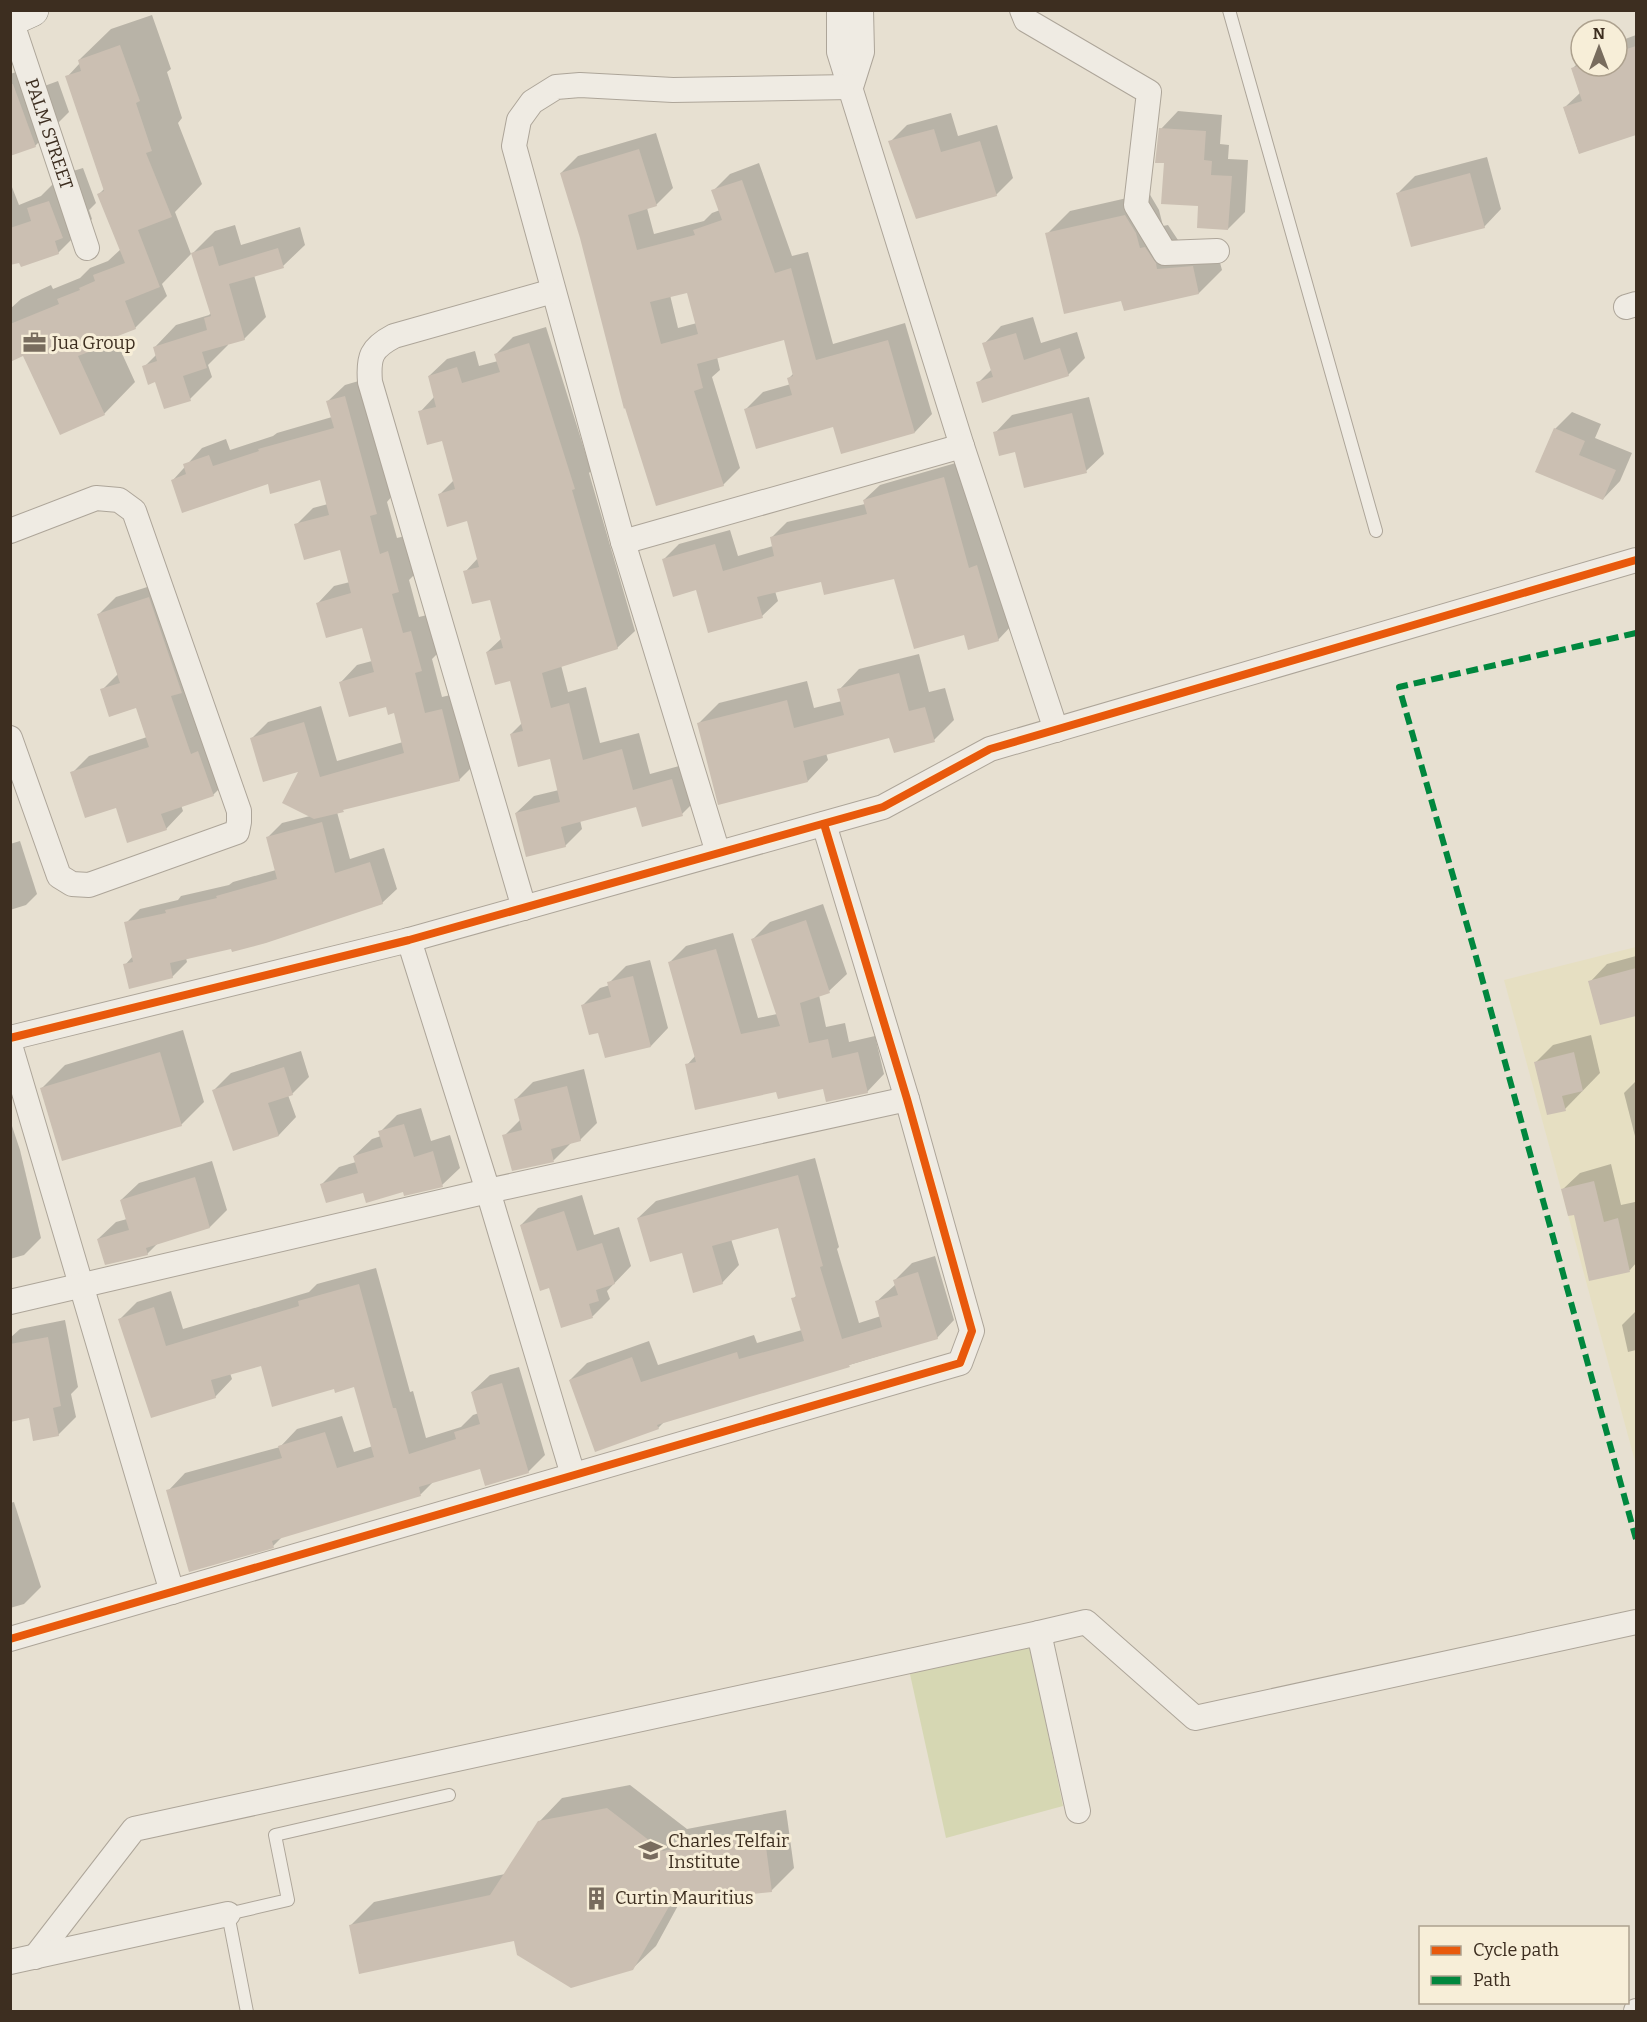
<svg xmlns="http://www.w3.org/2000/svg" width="1647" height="2022" font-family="Bitter,serif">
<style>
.farmland{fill:#e6dfc2}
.green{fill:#d6d7b3}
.shadow{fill:#0003;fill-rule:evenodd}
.building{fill:#cbbfb2;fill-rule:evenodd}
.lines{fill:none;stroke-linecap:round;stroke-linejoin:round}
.service-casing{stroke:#ada599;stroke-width:14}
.minor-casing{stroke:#ada599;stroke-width:26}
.secondary-casing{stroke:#9c958a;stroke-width:34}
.service{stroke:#efebe3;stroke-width:12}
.minor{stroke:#efebe3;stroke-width:24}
.secondary{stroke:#efebe3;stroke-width:33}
.quiet{stroke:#00873e;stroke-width:6;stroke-dasharray:12 6;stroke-linecap:butt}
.cycleway-casing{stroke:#f7eed8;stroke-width:11}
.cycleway{stroke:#e8590c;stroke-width:8}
.labels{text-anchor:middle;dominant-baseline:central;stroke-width:6;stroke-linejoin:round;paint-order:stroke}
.street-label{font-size:18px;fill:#3d2e20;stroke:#f7eed8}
.poi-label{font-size:18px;fill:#3d2e20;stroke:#f7eed8;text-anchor:start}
</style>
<rect width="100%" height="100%" fill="#e7e0d1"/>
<polygon class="farmland" points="1636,947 1636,1465 1504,980"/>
<polygon class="green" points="1027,1632 1063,1806 946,1838 906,1656"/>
<g class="shadow">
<polygon points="152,15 171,69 167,72 182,118 178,123 202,184 175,212 191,254 162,284 167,296 135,328 114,336 135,382 104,414 24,354 10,360 10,309 21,299 51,285 53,289 80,278 90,268 108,261 121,249 99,194 105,188 67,77 80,63 79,60 111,29"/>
<polygon points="1636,35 1636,134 1579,153 1564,108 1581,92 1573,68 1581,60 1581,66 1617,66 1617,42"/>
<polygon points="32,67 39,88 58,81 69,112 35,146 10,154 10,74"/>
<polygon points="1178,111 1222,115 1220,144 1229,145 1228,159 1248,160 1245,212 1228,229 1166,162 1161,129"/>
<polygon points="951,113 958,136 997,125 1013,178 996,195 890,142 907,125"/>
<path d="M656,133l17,55 -17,17 -9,3 7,26 50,-13 8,-8 8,-3 -7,-19 17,-17 29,-11 33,93 16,-4 25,92 72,-21 27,91 -17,18 -81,-7 -88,-16 17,-17 28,-8 -2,-6 5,-5 -9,-34 -68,18 3,13 -8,7 28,91 -17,17 -142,-248 -20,-64 17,-17zM688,291l9,32 -19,5 -8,-33z"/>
<polygon points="1487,157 1501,209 1484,227 1398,193 1415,176"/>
<polygon points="83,168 96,203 89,210 92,219 58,253 10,264 10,182 19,205 41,196 63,174"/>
<polygon points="1149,193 1159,210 1163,226 1168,225 1178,240 1180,247 1215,244 1222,270 1199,293 1122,299 1047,234 1070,211"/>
<polygon points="235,225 241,245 300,227 305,245 283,266 254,275 266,317 244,339 228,343 228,345 208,365 212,377 190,399 156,380 144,367 157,354 155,347 176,325 209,315 211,313 193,253 215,231"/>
<polygon points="1033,317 1041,343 1077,332 1085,358 1068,375 978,383 992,369 984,344 1001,326"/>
<polygon points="546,327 591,471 589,473 635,631 617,648 561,665 568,692 586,687 600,743 639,733 650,774 690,763 699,797 682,814 637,805 580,820 582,829 565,846 516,813 534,796 559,790 551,757 511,734 522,723 511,680 487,652 502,638 491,598 465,572 478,558 468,520 440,494 454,480 443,439 420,412 435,396 429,376 447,359 475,351 479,366 498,361 496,354 513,337"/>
<polygon points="362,380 393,495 387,502 397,538 405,536 415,574 409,580 419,617 427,615 438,653 432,659 442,697 459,693 476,763 459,780 345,808 337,812 350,859 384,848 397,889 382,903 232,947 186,958 187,962 172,977 125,965 133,956 126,923 140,909 178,900 181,896 229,885 233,882 276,870 267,838 282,823 310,816 301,770 251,739 268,722 321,706 337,761 403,742 395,711 341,682 357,665 372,661 363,626 318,603 334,586 350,582 341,548 296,525 313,508 328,504 321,478 269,483 173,480 202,448 226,439 230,450 273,436 277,433 332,417 328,401 345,385"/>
<polygon points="1089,397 1104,454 1086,471 1016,450 995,433 1012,415"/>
<polygon points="1572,412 1601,424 1595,438 1632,453 1620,481 1603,499 1555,429"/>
<polygon points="959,462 985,553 992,551 1013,624 998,640 895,577 822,580 775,591 778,601 762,616 697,588 664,559 679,544 730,530 738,556 773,546 771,538 787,522 865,504 864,500 880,485"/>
<polygon points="166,581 230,778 213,795 181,805 183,811 166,829 117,806 72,773 89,756 147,737 137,706 102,690 119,673 99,614 116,597"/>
<polygon points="919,654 929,692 945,688 954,720 934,740 890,736 826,753 828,760 808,781 698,724 719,703 807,681 814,708 842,701 839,690 859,669"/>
<polygon points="20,841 37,894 26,905 10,910 10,844"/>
<polygon points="823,904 847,974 829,991 819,995 826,1027 845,1023 849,1042 875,1036 884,1074 867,1092 824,1087 777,1090 687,1065 696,1055 669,963 686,946 733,933 758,1018 777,1014 753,939 770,922"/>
<polygon points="1636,956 1636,1014 1601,1024 1590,982 1607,964"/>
<polygon points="650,960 668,1028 651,1046 606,1057 599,1031 583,1005 600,988 610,985 609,983 626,966"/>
<polygon points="183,1030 204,1102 181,1125 42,1088 65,1065"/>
<polygon points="1591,1035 1600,1073 1565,1109 1536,1062 1553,1045"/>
<polygon points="301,1051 309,1077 292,1094 288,1095 296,1117 279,1135 234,1149 214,1090 231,1073"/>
<polygon points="584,1069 597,1123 580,1140 571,1143 554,1160 513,1169 504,1136 521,1119 516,1099 533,1082"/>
<polygon points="1636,1081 1636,1140 1624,1093"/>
<polygon points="421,1108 431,1141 450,1135 460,1168 442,1185 404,1190 364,1191 322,1184 339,1167 356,1162 354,1156 372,1139 381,1136 380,1132 397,1115"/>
<polygon points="10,1120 20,1150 41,1238 24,1255 10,1259"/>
<polygon points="815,1158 839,1247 837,1249 859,1323 881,1316 876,1302 896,1284 895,1280 912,1263 935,1256 954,1320 937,1338 664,1422 658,1428 570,1380 587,1363 649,1341 658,1365 754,1335 757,1343 802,1330 793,1299 797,1295 779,1227 731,1239 739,1265 722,1283 638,1218 656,1201"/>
<polygon points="212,1161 227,1210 210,1227 159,1242 147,1254 98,1239 116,1222 127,1219 121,1200 139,1183"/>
<polygon points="1611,1164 1621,1205 1635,1202 1636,1263 1630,1270 1591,1279 1575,1213 1562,1190 1580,1173"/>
<polygon points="582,1195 594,1235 619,1227 631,1266 607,1291 610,1299 593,1316 562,1326 550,1286 521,1225 538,1208"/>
<polygon points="376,1268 410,1392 413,1391 426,1438 461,1427 473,1415 479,1413 472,1392 490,1375 519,1367 545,1455 528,1472 481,1468 434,1481 421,1494 283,1536 273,1546 168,1491 185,1473 280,1447 297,1429 342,1416 354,1452 373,1446 355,1386 335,1388 262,1364 230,1373 232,1379 215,1397 120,1319 137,1302 171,1291 183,1329 309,1292 317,1284"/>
<polygon points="1636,1311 1636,1350 1628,1352 1622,1325"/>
<polygon points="65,1320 78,1387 71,1394 76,1417 58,1435 30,1417 10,1420 10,1338 20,1329"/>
<polygon points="14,1502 41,1587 24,1604 10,1608 10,1503"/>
<polygon points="630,1785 687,1829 786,1810 794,1868 771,1891 681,1900 656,1946 632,1969 515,1939 351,1925 374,1902 505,1874 539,1822 562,1798"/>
</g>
<g class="building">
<polygon points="120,45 140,101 136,103 152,151 146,153 172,217 138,230 160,287 125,301 136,329 92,346 94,350 78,356 105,415 60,435 23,356 10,362 10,324 59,304 57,299 80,290 79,288 95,281 93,275 125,263 97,194 104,191 65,76 81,71 78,60"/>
<polygon points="1636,46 1636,135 1579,154 1563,107 1582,101 1571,68 1581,65 1581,66 1617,66 1617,52"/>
<polygon points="10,84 13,84 36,147 10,156"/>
<polygon points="1159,128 1206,131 1204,160 1212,161 1211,175 1232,176 1228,230 1197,228 1198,206 1161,204 1164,163 1155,163"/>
<polygon points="934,129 941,152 980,141 997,196 916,219 888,141"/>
<path d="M639,149l18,57 -29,9 9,35 58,-15 -2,-5 29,-10 -11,-30 31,-10 33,93 16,-5 25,92 72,-20 27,93 -74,21 -8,-27 -77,22 -12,-40 48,-14 -5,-17 6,-2 -9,-36 -87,24 6,24 -9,3 30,95 -68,20 -31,-98 -1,1 -44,-171 -20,-65zM687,293l11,41 -37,10 -11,-42z"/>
<polygon points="1470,173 1485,228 1411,247 1396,193"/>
<polygon points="49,201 63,238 55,241 59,254 21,267 19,263 10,265 10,228 31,221 27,208"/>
<polygon points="1125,215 1136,233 1140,248 1145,247 1156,263 1157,269 1193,266 1199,294 1124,311 1121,301 1064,314 1045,233"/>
<polygon points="213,246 219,266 278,248 284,268 229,284 245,340 202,352 207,368 183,376 191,401 164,409 155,382 148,385 142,366 157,361 153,347 207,330 204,318 211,316 191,253"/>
<polygon points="1016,333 1024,360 1060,348 1069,376 982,403 976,382 993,377 982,343"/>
<polygon points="529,343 575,489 572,490 618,649 542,673 551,708 569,703 583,760 622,749 633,790 672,779 683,816 642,827 636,807 561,827 566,847 526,857 515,813 560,802 550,759 518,767 510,734 523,731 510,681 495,685 486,652 503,648 490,600 472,604 463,571 479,567 467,521 447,527 438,494 455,489 442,441 427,445 418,411 436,407 428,376 457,367 462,383 500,372 494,354"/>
<polygon points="345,396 377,514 370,516 380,554 388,551 399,592 392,594 403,633 411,631 422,671 415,673 425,713 442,709 460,781 343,810 344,812 314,819 282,803 298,772 263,782 250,738 304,722 320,777 404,753 394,713 388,715 386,707 349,717 339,682 374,672 362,628 326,638 316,603 351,593 340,550 304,560 294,524 329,515 320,480 270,494 268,484 182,513 171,480 186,474 183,464 209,455 213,466 259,451 258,449 334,428 326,401"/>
<polygon points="1072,413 1087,473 1024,488 1015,452 999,456 993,432"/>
<polygon points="1554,428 1585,441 1579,455 1616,470 1603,500 1535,472"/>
<polygon points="944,477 969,568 977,565 999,641 968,650 964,635 914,649 894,579 824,595 821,582 757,597 763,618 708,633 696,590 673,597 662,559 715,544 723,571 774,556 770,537 867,514 863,500"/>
<polygon points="149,597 182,693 171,696 191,754 198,751 214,796 161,814 167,830 127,843 116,808 85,818 70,772 149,747 136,708 109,717 100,689 120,683 97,614"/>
<polygon points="899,673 909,711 925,707 935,742 894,753 889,738 803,761 808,782 718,805 697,723 787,700 794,728 844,715 837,689"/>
<polygon points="322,822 335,873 370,862 383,904 266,943 232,952 231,949 170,963 173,978 129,989 123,964 133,962 124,922 166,913 165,910 217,898 216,896 277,879 266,837"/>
<polygon points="806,920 830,993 800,1003 809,1043 828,1039 832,1058 858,1052 868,1093 826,1102 823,1089 778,1099 776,1092 695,1110 685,1064 696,1062 668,962 716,949 741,1034 780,1026 751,939"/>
<polygon points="1636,968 1636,1016 1600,1025 1588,981"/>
<polygon points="633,976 651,1047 605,1058 598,1033 589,1035 581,1005 611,997 607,982"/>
<polygon points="160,1052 182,1126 62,1161 40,1088"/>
<polygon points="1574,1052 1583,1091 1562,1096 1566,1111 1547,1115 1534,1062"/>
<polygon points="284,1067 293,1095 268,1103 279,1136 233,1151 212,1090"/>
<polygon points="567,1086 581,1141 551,1149 554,1162 512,1171 502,1135 522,1130 514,1099"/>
<polygon points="404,1124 414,1157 433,1151 443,1187 404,1196 403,1192 366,1203 363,1193 326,1203 320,1184 358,1173 353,1156 383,1147 378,1131"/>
<polygon points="798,1175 823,1266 820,1267 842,1339 882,1327 875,1301 898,1295 893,1280 918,1272 938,1339 849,1365 850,1367 657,1425 659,1429 595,1452 569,1380 632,1357 641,1382 737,1352 739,1359 804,1341 791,1298 796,1297 778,1228 712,1246 723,1284 693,1293 682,1253 650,1262 637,1218"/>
<polygon points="195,1177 210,1228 146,1248 148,1255 105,1265 97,1239 129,1230 120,1200"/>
<polygon points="1594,1181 1604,1222 1618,1218 1630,1272 1589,1281 1574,1215 1568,1216 1561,1189"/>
<polygon points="564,1211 577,1251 602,1243 615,1284 596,1290 599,1301 589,1304 593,1318 561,1328 549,1288 540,1291 520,1225"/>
<polygon points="359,1284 393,1408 396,1408 409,1454 456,1439 454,1432 480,1424 471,1392 502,1383 529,1473 485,1486 480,1469 419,1487 421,1496 272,1541 274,1548 189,1572 166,1490 282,1458 278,1446 325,1432 337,1468 374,1457 354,1387 335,1393 334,1389 272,1407 261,1366 211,1380 216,1398 151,1418 118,1319 154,1307 166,1346 299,1306 298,1301"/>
<polygon points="48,1337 61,1406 53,1408 59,1436 33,1441 29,1418 10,1422 10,1344"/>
<polygon points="607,1808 663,1851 764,1832 772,1892 671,1903 633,1970 571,1988 517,1955 514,1941 359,1974 349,1925 490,1895 538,1821"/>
</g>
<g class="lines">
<defs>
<g id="service">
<polyline points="1229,10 1376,531"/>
<polyline points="247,2012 228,1914 288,1900 275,1835 449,1795"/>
</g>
<g id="minor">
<polyline points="839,10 839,52 962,446 1056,730"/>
<polyline points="1022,10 1026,20 1149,92 1136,205 1165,253 1217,251"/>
<path id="s1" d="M11,20l76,228"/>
<polyline points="851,87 862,52 861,10"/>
<polyline points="1626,307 1636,304"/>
<polyline points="10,531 96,498 119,500 134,511 239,811 239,822 237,832 89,885 72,884 59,876 10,738"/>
<polyline points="623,542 962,446"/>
<polyline points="718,853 623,542 514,146 519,120 532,102 556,87 580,85 673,90 851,87"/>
<path d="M524,908l-154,-526c-2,-25 1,-34 24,-46l159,-45"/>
<polyline points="409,940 488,1191 573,1475"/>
<polyline points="10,1038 409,940 883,807 990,749 1636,560"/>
<polyline points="10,1045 172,1592"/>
<polyline points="10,1302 488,1191 907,1099"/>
<polyline points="1039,1633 1086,1622 1195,1718 1636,1622"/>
<polyline points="10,1639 960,1363 972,1331 907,1099 824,824"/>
<polyline points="35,1957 134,1829 1039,1633 1078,1811"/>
<polyline points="10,1962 228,1914"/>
<polyline points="1636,2012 1636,2011"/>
</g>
<polyline id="secondary" points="10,20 32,10"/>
</defs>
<use href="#service" class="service-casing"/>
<use href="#minor" class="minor-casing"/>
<use href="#secondary" class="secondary-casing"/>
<use href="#service" class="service"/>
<use href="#minor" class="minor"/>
<use href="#secondary" class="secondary"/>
<polyline class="quiet" points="1636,633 1399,687 1475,953 1636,1539"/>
<defs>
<g id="cycleway">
<polyline points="10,1038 409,940 883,807 990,749 1636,560"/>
<polyline points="10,1639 960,1363 972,1331 907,1099 824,824"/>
</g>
</defs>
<use href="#cycleway" class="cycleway-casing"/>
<use href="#cycleway" class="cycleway"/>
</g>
<defs>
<symbol id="office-bare" viewBox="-9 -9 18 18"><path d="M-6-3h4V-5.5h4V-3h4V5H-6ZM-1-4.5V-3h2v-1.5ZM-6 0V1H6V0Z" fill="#786c5e" stroke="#f7eed8" stroke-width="2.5" paint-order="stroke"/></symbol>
<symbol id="school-bare" viewBox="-9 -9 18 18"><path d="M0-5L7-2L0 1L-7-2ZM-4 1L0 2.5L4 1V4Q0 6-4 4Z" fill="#786c5e" stroke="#f7eed8" stroke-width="2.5" paint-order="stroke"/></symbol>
<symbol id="building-bare" viewBox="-9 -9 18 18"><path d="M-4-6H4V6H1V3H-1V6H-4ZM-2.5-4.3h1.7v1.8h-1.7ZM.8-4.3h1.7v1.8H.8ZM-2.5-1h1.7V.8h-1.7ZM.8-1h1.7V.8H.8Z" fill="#786c5e" stroke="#f7eed8" stroke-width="2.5" paint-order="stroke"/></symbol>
</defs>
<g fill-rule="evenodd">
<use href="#office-bare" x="18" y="326" width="33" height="33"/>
<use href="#school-bare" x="634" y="1834" width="33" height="33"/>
<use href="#building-bare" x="580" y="1882" width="33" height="33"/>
</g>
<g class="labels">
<g class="street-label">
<text stroke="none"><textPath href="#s1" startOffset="120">PALM STREET</textPath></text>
</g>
<g class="poi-label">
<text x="52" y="343">Jua Group</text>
<text x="668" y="1841">Charles Telfair<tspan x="668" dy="21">Institute</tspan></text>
<text x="615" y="1898">Curtin Mauritius</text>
</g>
</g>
<rect width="1647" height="2022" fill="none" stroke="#3d2e20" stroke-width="24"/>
<rect x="1419" y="1926" width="210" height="78" fill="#f7eed8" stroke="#ada18e" stroke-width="1.5"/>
<rect x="1431" y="1946" width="30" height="9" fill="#e8590c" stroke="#ada18e" stroke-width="1.5"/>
<text x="1473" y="1956" font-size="18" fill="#3d2e20">Cycle path</text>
<rect x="1431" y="1976" width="30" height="9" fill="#00873e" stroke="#ada18e" stroke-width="1.5"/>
<text x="1473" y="1986" font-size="18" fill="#3d2e20">Path</text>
<g transform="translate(1599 48)"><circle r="28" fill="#f7eed8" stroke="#ada18e" stroke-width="1.5"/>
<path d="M0-4.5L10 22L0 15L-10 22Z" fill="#786c5e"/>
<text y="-9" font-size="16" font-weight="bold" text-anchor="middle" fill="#3d2e20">N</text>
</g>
</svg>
